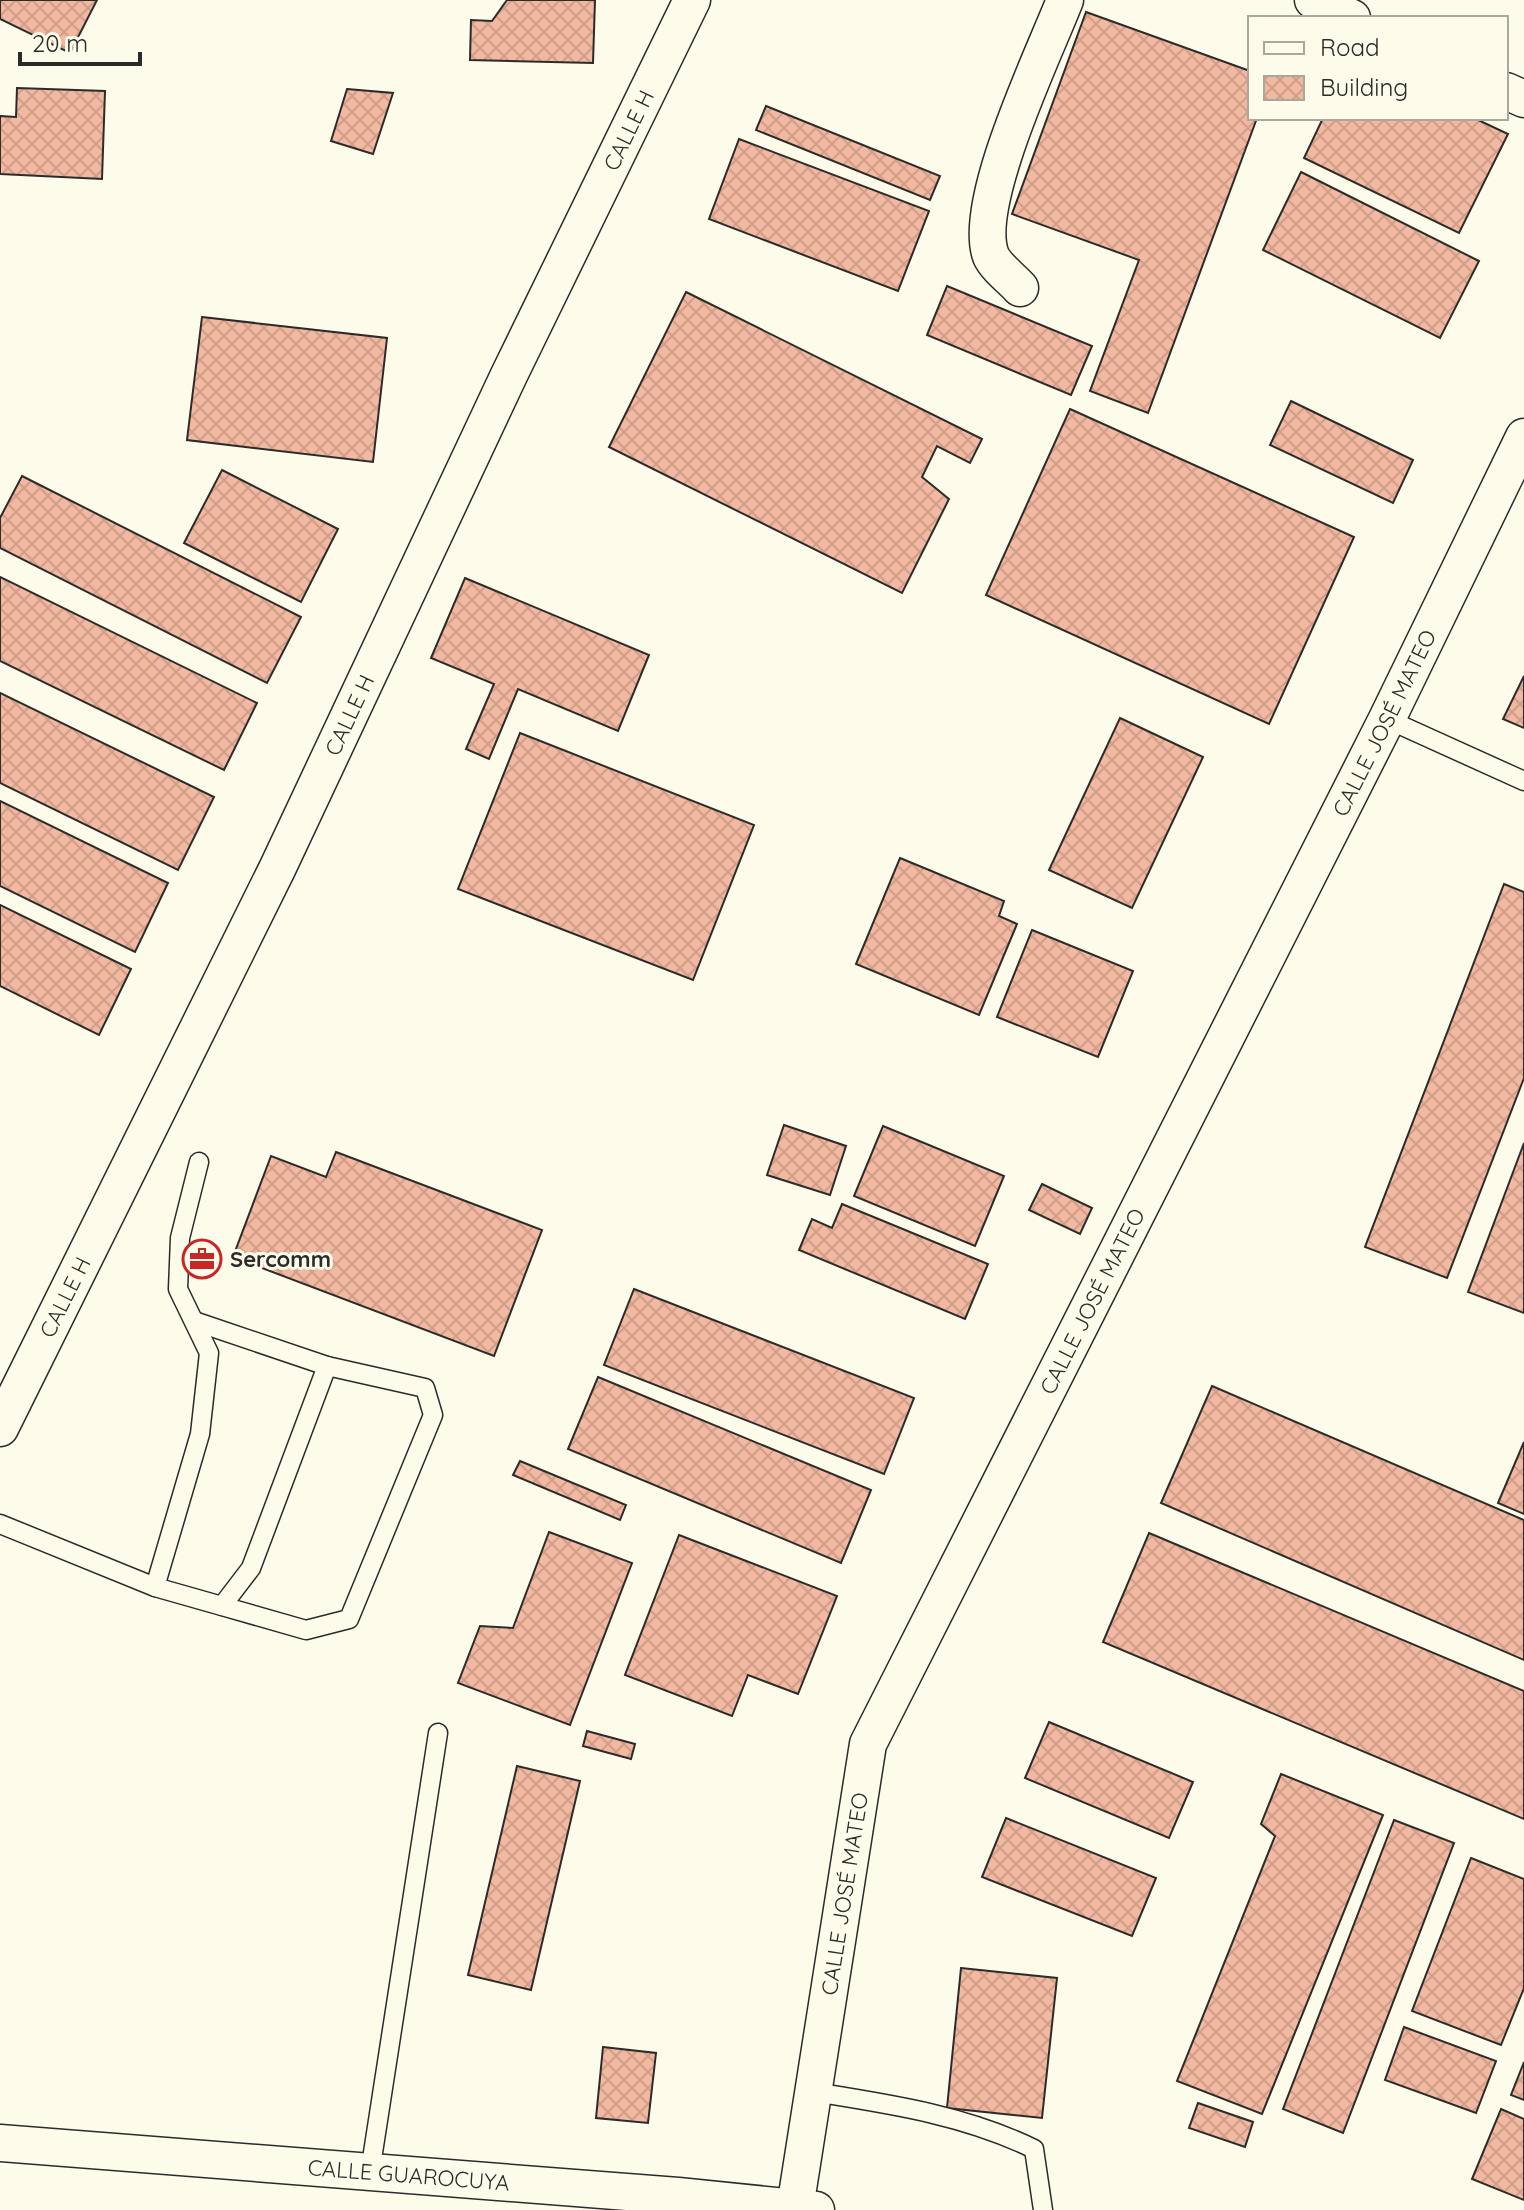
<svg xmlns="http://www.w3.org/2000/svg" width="1524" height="2210" font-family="Quicksand,sans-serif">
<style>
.building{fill:url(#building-cross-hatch);stroke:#2b2b2b;stroke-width:2}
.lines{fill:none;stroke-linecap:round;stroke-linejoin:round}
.service-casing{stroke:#2b2b2b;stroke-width:21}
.minor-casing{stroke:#2b2b2b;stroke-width:39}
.service{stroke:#fdfbea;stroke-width:18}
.minor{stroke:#fdfbea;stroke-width:36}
.labels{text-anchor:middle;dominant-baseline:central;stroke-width:6;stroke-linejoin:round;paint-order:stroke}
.street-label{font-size:22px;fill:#2b2b2b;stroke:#fdfbea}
.poi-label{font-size:22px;font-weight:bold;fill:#2b2b2b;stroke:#fdfbea;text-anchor:start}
</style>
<defs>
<pattern id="building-cross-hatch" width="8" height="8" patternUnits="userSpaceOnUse" patternTransform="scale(2)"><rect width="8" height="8" fill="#f2b8a0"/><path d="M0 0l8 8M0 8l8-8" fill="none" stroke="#d09e8a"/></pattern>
</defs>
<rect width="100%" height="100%" fill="#fdfbea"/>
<g class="building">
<polygon points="0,0 97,0 70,53 0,19"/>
<polygon points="507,0 595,0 593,63 470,60 471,20 492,21"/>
<polygon points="1086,12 1250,71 1250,118 1257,118 1148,413 1090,391 1139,260 1012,214"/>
<polygon points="17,88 105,91 102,179 0,174 0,116 16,117"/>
<polygon points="347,89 393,93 373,154 331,141"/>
<polygon points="766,106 940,176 930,200 756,130"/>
<polygon points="1323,118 1474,118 1508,134 1459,233 1304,158"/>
<polygon points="739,139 929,211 898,291 709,219"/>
<polygon points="1301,172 1479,261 1440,338 1263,250"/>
<polygon points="947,286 1092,346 1071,395 927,335"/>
<polygon points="686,292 982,439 970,463 937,446 922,477 949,499 902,593 609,447"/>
<polygon points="202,317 387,338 373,462 187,440"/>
<polygon points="1291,401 1413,460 1393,503 1270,445"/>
<polygon points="1070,409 1354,537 1269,724 986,595"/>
<polygon points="222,470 338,529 301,602 184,543"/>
<polygon points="22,476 301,617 267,683 0,548 0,518"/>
<polygon points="0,577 257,703 224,770 0,661"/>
<polygon points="465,578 649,655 618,731 518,689 489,759 466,749 494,684 431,658"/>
<polygon points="1524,676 1524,728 1503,719"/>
<polygon points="0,693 214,797 178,870 0,783"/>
<polygon points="1120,718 1203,757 1132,908 1049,870"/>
<polygon points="520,733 754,825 693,980 458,889"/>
<polygon points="0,801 168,883 135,952 0,886"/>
<polygon points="900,858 1004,901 999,916 1017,924 979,1015 856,964"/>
<polygon points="1504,884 1524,892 1524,1078 1447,1278 1365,1247"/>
<polygon points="0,905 131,969 99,1035 0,986"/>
<polygon points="1032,930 1133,971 1098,1057 997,1017"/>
<polygon points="784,1125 846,1146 830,1195 767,1175"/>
<polygon points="883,1126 1004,1176 975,1246 854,1196"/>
<polygon points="1524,1143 1524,1313 1468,1292"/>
<polygon points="336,1152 542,1230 494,1356 233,1257 271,1156 326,1177"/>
<polygon points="1042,1184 1092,1208 1080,1234 1029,1210"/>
<polygon points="842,1204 988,1264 965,1319 799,1250 812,1219 832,1228"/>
<polygon points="634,1289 914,1398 884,1474 604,1365"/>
<polygon points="598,1377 871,1490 841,1563 568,1449"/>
<polygon points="1212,1386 1524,1520 1524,1660 1161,1503"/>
<polygon points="1524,1442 1524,1514 1498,1503"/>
<polygon points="520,1461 626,1505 620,1520 513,1475"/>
<polygon points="549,1532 632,1563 570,1725 458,1683 480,1626 513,1628"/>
<polygon points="1149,1533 1524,1691 1524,1819 1103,1642"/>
<polygon points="679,1535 837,1596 798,1694 748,1675 732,1716 625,1675"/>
<polygon points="1049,1722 1193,1782 1169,1838 1025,1778"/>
<polygon points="587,1731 635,1744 631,1759 583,1746"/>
<polygon points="517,1766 580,1781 531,1990 468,1975"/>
<polygon points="1281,1774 1383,1815 1262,2114 1177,2081 1275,1836 1261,1824"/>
<polygon points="1006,1818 1156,1878 1132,1936 982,1877"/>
<polygon points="1394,1820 1454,1843 1343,2133 1283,2109"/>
<polygon points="1471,1858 1524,1879 1524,1988 1501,2045 1412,2011"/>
<polygon points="961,1968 1057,1978 1042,2118 947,2108"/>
<polygon points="1404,2027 1496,2061 1476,2113 1385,2080"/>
<polygon points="603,2047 656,2053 648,2123 596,2118"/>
<polygon points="1524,2062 1524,2100 1511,2095"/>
<polygon points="1198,2103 1253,2122 1245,2147 1189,2128"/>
<polygon points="1501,2109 1524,2119 1524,2200 1472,2179"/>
</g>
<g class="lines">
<defs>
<g id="service">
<polyline points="1387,719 1524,781"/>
<polyline points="194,1321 327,1366 425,1388 433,1415 349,1619 306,1630 222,1606"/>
<polyline points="0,1524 155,1587 200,1434 209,1353 178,1289 180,1238 199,1162"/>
<polyline points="155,1587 222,1606 251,1568 327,1366"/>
<path d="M814,2092c75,12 151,23 220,57l9,61"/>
<polyline points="370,2172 438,1733"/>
</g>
<g id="minor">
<polyline points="1313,0 1352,18"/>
<polyline points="1506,91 1524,99"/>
<path d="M1020,288c-8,-9 -24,-21 -29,-32 -20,-52 53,-202 74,-256"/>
<path id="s1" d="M0,1428l278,-561 231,-492 183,-375"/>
<path id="s2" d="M0,2143l678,53 138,14"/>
<path id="s3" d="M795,2208l73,-464 519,-1025 137,-282"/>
</g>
</defs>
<use href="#service" class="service-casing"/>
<use href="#minor" class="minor-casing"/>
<use href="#service" class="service"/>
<use href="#minor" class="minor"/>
</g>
<defs>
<symbol id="office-ring" viewBox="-11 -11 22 22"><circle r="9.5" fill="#fdfbea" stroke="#c62828" stroke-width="1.5"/><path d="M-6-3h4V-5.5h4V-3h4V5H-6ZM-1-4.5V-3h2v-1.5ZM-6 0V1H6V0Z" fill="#c62828"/></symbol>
</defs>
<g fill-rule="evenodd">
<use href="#office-ring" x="180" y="1237" width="44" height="44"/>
</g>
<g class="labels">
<g class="street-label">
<text stroke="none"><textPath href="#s1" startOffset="1442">CALLE H</textPath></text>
<text stroke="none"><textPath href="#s1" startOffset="794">CALLE H</textPath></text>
<text stroke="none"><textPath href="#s3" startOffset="1614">CALLE JOSÉ MATEO</textPath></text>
<text stroke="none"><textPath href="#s1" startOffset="146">CALLE H</textPath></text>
<text stroke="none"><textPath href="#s3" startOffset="966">CALLE JOSÉ MATEO</textPath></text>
<text stroke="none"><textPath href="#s3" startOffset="318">CALLE JOSÉ MATEO</textPath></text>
<text stroke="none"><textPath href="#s2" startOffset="410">CALLE GUAROCUYA</textPath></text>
</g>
<g class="poi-label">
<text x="230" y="1259">Sercomm</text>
</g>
</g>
<rect x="1248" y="16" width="260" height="104" fill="#fdfbea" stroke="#a9a89e" stroke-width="2"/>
<rect x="1264" y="42" width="40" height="12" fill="#fdfbea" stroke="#a9a89e" stroke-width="2"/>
<text x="1320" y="56" font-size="24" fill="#2b2b2b">Road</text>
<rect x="1264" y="76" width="40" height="24" fill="url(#building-cross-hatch)" stroke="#a9a89e" stroke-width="2"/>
<text x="1320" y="96" font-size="24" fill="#2b2b2b">Building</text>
<path d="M20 52v12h120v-12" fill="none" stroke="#2b2b2b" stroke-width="4"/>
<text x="32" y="52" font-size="24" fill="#2b2b2b" stroke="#fdfbea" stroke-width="6" paint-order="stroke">20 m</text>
</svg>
